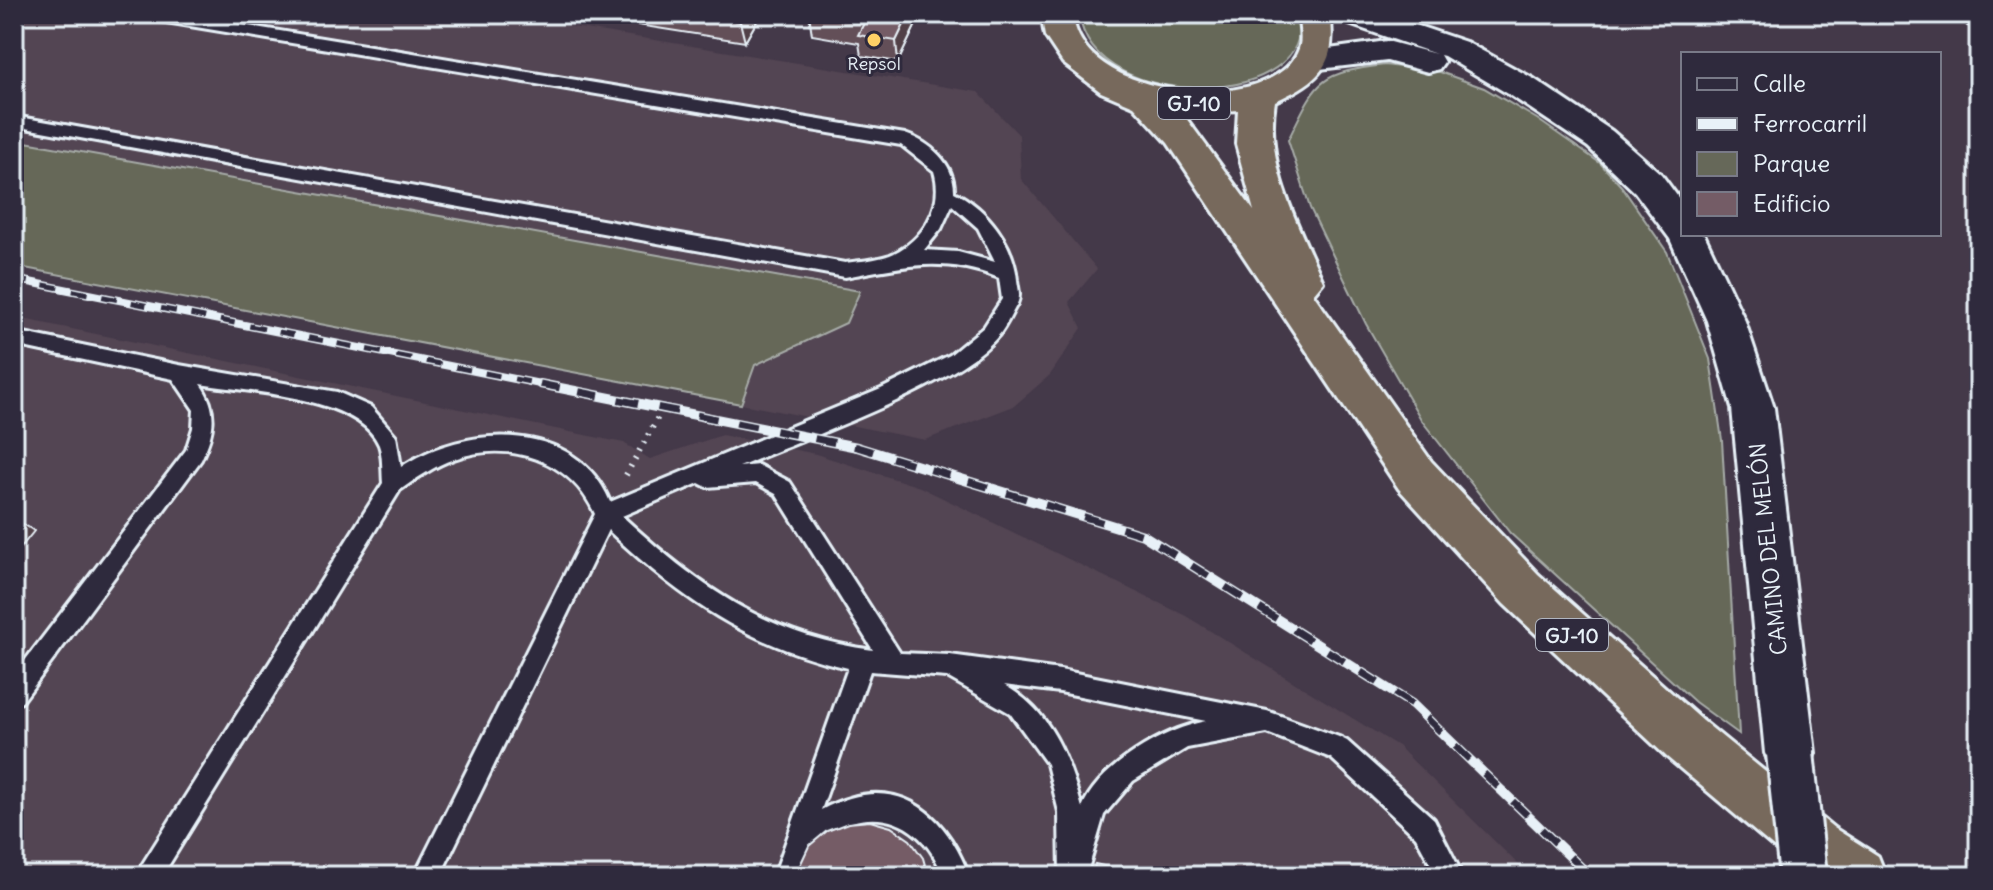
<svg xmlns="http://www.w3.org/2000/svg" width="1993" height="890" font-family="Delius,sans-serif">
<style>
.built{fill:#524452}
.green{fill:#666859;stroke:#a7aca8;stroke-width:2}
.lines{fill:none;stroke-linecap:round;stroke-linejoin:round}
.service-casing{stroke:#e8f1f8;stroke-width:6}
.minor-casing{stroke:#e8f1f8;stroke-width:6}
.trunk-casing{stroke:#e8f1f8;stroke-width:6}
.path{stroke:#e8f1f8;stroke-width:6;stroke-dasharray:2 7;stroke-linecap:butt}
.service{fill:#2f2a3d;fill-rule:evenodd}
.minor{fill:#2f2a3d;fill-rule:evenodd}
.trunk{fill:#77695c;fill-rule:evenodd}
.rail-far1-casing{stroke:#e8f1f8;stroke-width:8}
.rail-casing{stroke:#e8f1f8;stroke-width:10}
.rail-far1{stroke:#2f2a3d;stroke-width:5;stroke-dasharray:15;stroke-linecap:butt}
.rail{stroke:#2f2a3d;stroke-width:7;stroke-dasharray:20;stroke-linecap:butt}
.minor-bridge-casing{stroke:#e8f1f8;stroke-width:52;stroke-linecap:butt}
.minor-bridge{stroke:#2f2a3d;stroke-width:46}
.wall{fill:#644f58;stroke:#e8f1f8;stroke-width:2}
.shaded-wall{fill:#514047;stroke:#e8f1f8;stroke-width:2}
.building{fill:#745c66;stroke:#e8f1f8;stroke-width:2}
.poi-dot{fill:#ffd166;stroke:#2f2a3d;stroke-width:3}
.labels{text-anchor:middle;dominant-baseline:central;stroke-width:6;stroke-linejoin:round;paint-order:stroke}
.far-poi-label{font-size:18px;fill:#e8f1f8;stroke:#2f2a3d}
.shield{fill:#2f2a3d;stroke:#b0b5c0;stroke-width:2}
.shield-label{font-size:20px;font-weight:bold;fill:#e8f1f8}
.street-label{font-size:22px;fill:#e8f1f8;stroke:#2f2a3d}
</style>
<rect width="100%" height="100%" fill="#443949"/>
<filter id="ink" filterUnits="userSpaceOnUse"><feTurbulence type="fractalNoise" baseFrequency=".0125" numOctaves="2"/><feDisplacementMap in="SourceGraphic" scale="16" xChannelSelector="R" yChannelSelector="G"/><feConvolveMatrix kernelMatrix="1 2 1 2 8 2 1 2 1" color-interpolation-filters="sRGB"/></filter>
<g filter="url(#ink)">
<g class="built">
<polygon points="14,14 493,14 978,92 1019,135 1021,179 1097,269 1069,302 1082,328 1050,375 1014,406 925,440 741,404 755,365 846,323 859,291 14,139"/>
<polygon points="14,317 624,443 650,459 722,435 816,454 920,487 1186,616 1398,746 1530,876 14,876"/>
</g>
<g class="green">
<path d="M1079,14h218c27,92 -204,105 -218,0z"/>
<path d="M1385,65l55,7 44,16 53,31 63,44 22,24 45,65 43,107 12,81 17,294 -44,-32 -185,-169 -88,-112 -56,-97 -56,-116 -22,-68c29,-59 29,-67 97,-75z"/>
<polygon points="14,140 860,291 846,323 755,365 741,404 14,266"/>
</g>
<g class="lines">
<defs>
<path id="service" d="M141,14h35l729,120c25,8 50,30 49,58 33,16 60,52 63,88 1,9 4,15 0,24 -6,10 -11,23 -19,32 -39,49 -197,104 -259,131l19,-2 32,17 110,171 50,2 110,15 207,41 72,26 8,4 87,78 29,57h-26l-21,-39 -85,-79 -64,-25 -80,15 -54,33 -29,34 -18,61h-26l-1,-64 -12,-48 -37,-51 -63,-36 -77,-6 -49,139c71,-39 122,-3 148,66h-26c-17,-51 -65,-74 -113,-44 -6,4 -16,9 -20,14 -6,7 -8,22 -10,30h-26l74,-208c-101,-23 -166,-68 -240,-138l-168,346h-26l181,-362c-24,-55 -86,-74 -141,-55 -20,7 -37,19 -54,31l-238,386h-27l248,-393c-1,-11 0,-28 -4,-38 -20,-49 -133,-53 -179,-61 19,26 14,49 1,76l-179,242 -8,3v-30l172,-225 7,-22 1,-18 -21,-31 -159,-34v-14l165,34 158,27 34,15 25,29 5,31c64,-43 175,-48 209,35l271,-113 69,-34 34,-28 18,-28 -3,-21c-57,-23 -97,-11 -154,-1l-831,-151v-10l831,147c15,-2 31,-3 45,-8 32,-13 55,-49 44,-84l-33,-26 -753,-126zM952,205l26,23 17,34 -37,-10 -34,-2 17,-21zM699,483l8,4 49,-4 20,11 97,156c-106,-14 -174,-63 -251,-134zM1004,685l56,7 146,29c-42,8 -107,45 -124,87 -14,-51 -30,-96 -78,-123z"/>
<g id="minor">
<polygon points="1335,14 1383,14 1466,42 1534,79 1612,131 1661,174 1683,204 1683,234 1704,234 1745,321 1774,408 1815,753 1808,770 1790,778 1772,770 1765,753 1732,408 1707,321 1670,239 1635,192 1588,147 1510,95 1444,56 1440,55 1444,62 1439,69 1428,72 1387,61 1311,70 1300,67 1295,60 1300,53 1387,41 1436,54 1340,21"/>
<polygon points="1961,14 1979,14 1979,27 1968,24"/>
</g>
<path id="trunk" d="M1041,14h32c5,89 210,104 227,31 2,-9 -1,-22 -2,-31h32c8,50 -11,68 -55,87 -11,65 23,123 48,181l-10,12 118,167 107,113 165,147 131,107 44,28 8,20h-76l-14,-10 -129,-109 -163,-153 -105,-115 -231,-346 -34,-37 -33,-14 -38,-29 -18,-27zM1238,110l-2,34 18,67 -71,-97z"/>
</defs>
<use href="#service" class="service-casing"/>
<use href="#minor" class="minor-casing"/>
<use href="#trunk" class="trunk-casing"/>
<polyline class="path" points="626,475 658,417"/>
<use href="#service" class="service"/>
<use href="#minor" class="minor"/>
<use href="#trunk" class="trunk"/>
<defs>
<polyline id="rail-far1" points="14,279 550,386"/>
<polyline id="rail" points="540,384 857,447 1143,535 1412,704 1590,876"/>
</defs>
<use href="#rail-far1" class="rail-far1-casing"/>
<use href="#rail" class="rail-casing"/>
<use href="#rail-far1" class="rail-far1"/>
<use href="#rail" class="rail"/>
<defs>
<polyline id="minor-bridge" points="1790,753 1803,876"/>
</defs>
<use href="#minor-bridge" class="minor-bridge-casing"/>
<use href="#minor-bridge" class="minor-bridge"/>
</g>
<g class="wall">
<polygon points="569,14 761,14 745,42"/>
<polygon points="809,14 921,14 898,62 861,56 859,43 812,35"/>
</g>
<g class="shaded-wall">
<polygon points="745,14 761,14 745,42 740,22"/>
<polygon points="909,14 921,14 898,62 896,41"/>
<polygon points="14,518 34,531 14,556"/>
</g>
<g class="building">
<polygon points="692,14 745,14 740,22"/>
<polygon points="809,14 909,14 896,41 858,35 864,23 808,15"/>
<polygon points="870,821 891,827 910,840 923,858 928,876 795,876 809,846 827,831 848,823"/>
<polygon points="1095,864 1147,876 1093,876"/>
</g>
</g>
<circle class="poi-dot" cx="874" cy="40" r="8"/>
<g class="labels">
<g class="far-poi-label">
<text x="874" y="63">Repsol</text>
</g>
<g class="shield">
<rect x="1158" y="87" width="72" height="32" rx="6"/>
<rect x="1536" y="619" width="72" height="32" rx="6"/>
</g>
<g class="shield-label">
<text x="1194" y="103">GJ-10</text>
<text x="1572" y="635">GJ-10</text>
</g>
<g class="street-label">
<text transform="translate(1768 549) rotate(-96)">CAMINO DEL MELÓN</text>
</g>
</g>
<rect width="1993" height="890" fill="none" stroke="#2f2a3d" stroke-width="48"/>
<rect x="24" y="24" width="1945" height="842" fill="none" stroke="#e8f1f8" stroke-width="3" filter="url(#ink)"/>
<rect x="1681" y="52" width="260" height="184" fill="#2f2a3d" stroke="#797a88" stroke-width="2"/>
<rect x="1697" y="78" width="40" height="12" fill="#2f2a3d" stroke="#797a88" stroke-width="2"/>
<text x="1753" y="92" font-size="24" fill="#e8f1f8">Calle</text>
<rect x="1697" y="118" width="40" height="12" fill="#e8f1f8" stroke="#797a88" stroke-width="2"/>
<text x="1753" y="132" font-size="24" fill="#e8f1f8">Ferrocarril</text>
<rect x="1697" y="152" width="40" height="24" fill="#666859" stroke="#797a88" stroke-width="2"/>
<text x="1753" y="172" font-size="24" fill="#e8f1f8">Parque</text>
<rect x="1697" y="192" width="40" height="24" fill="#745c66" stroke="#797a88" stroke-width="2"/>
<text x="1753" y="212" font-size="24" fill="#e8f1f8">Edificio</text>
</svg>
